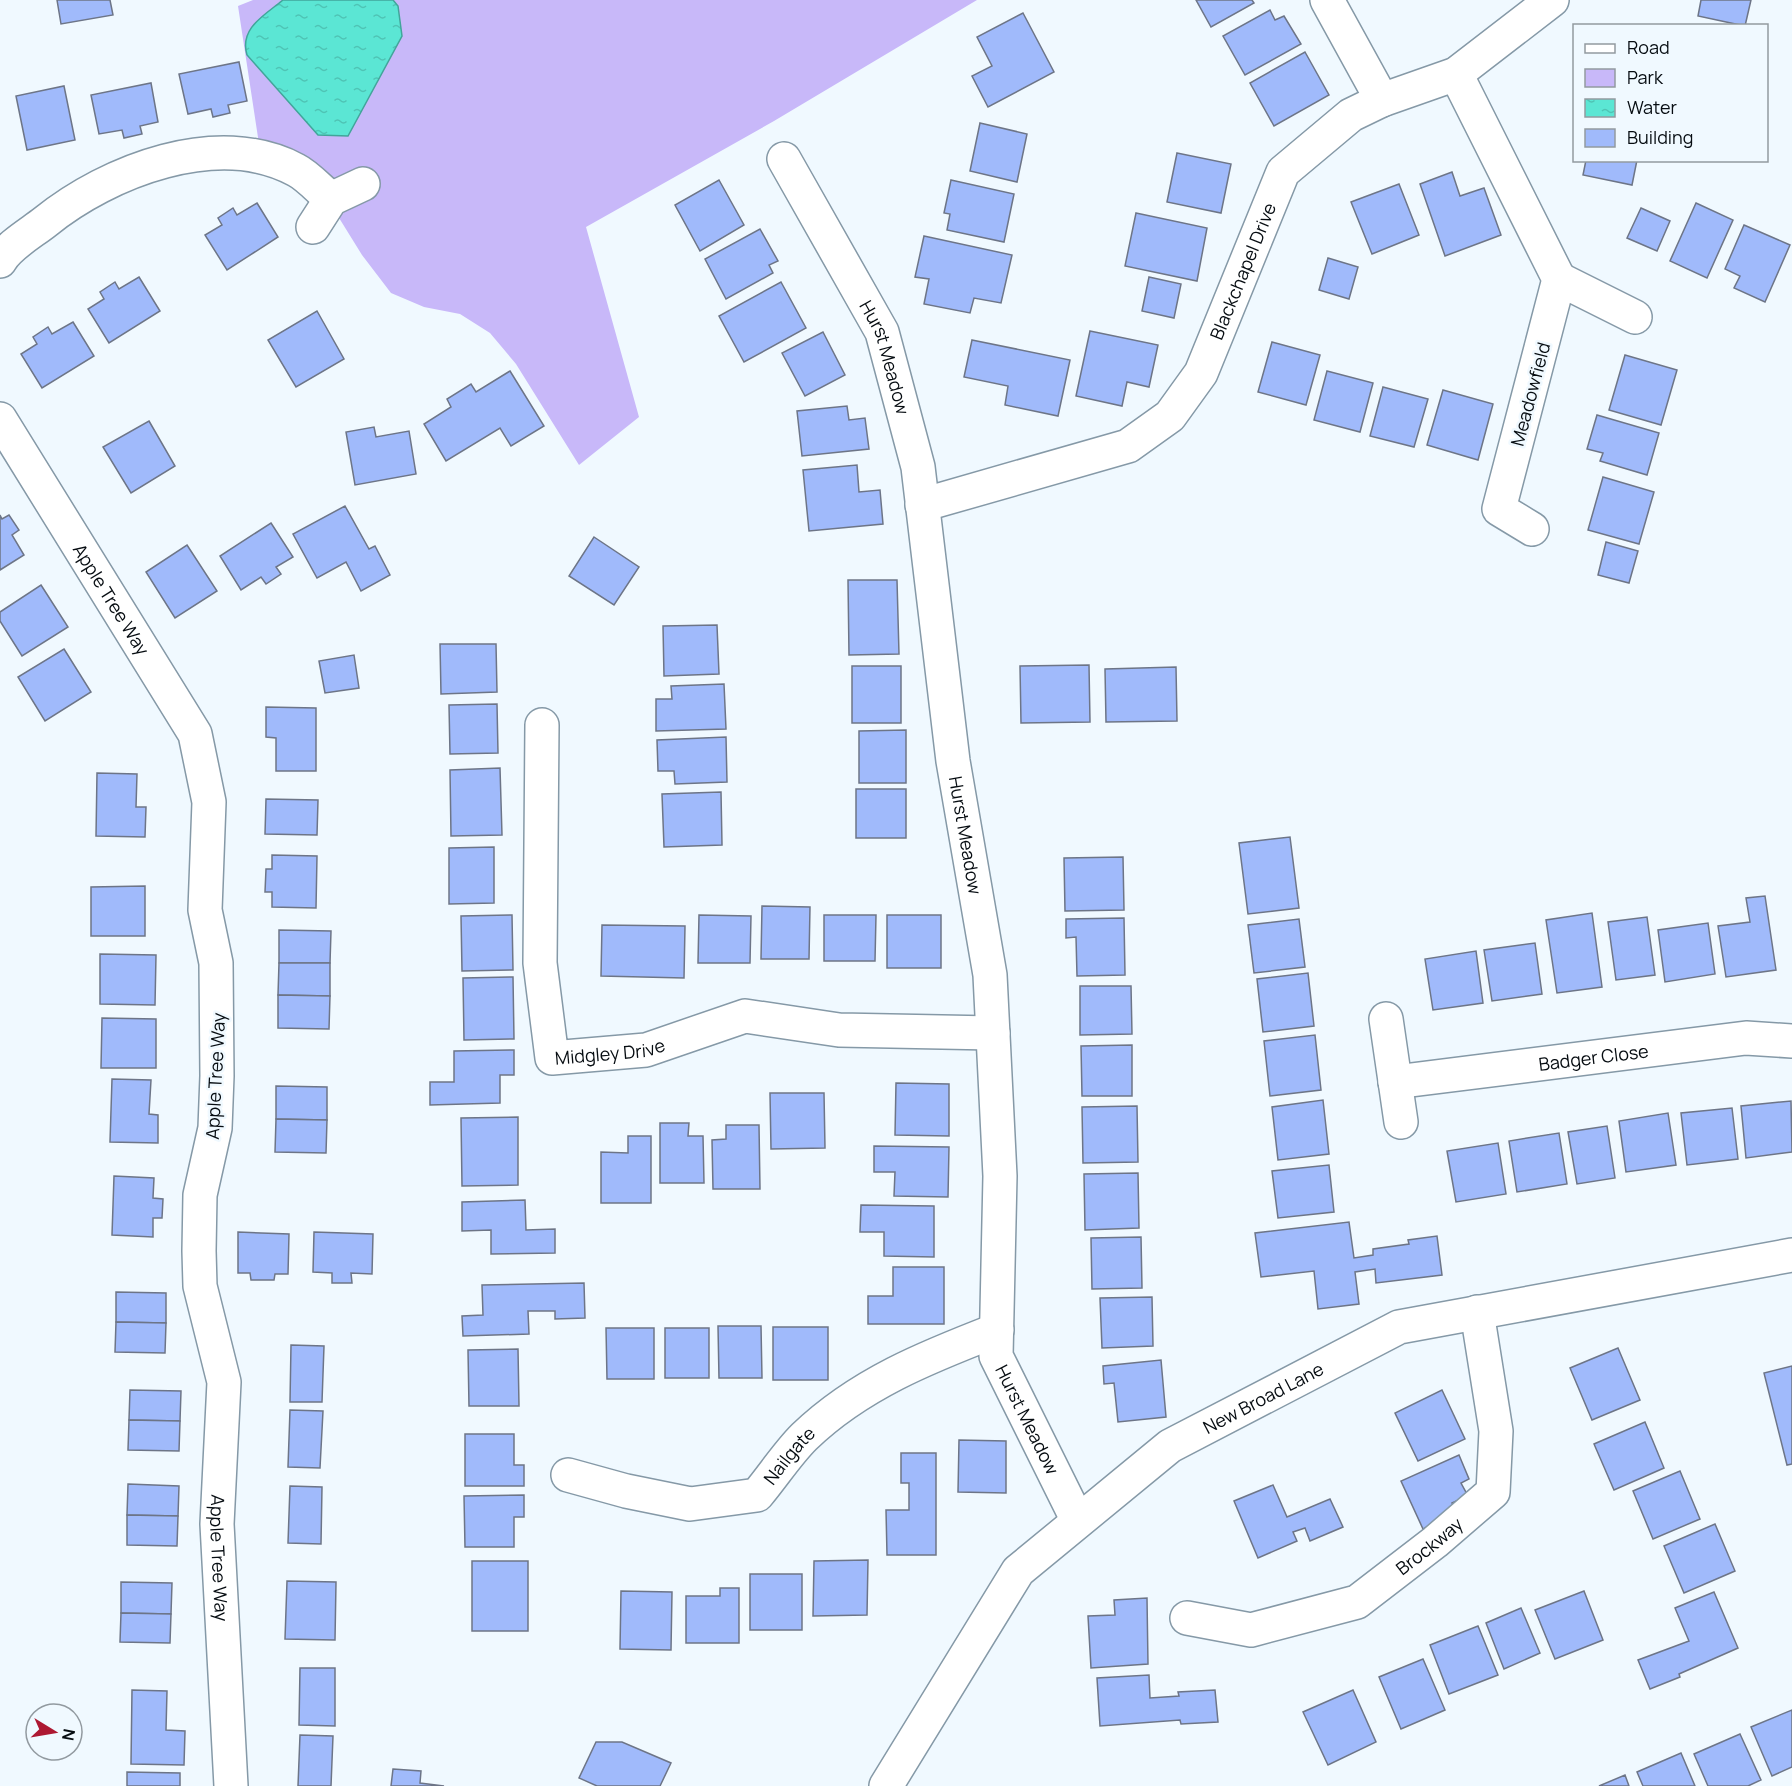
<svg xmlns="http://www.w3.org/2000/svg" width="1792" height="1786" font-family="Manrope,sans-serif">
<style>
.park{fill:#c8b8f9}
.water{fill:url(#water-ripples);stroke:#42a59a;stroke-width:1.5}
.building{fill:#a0bafb;stroke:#6d7587;stroke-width:1.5}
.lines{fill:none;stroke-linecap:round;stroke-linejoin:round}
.minor-casing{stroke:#8599a7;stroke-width:36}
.major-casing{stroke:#8599a7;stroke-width:36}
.minor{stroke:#fff;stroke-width:33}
.major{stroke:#fff;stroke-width:33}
.labels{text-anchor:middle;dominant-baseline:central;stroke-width:5;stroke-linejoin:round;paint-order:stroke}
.street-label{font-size:18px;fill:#060c11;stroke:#f0f9ff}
</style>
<defs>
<pattern id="water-ripples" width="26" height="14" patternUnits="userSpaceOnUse" patternTransform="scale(1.5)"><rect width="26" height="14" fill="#5be6d4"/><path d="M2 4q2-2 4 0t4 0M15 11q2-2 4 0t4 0" fill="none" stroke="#4ec4b5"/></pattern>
</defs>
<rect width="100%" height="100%" fill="#f0f9ff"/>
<polygon class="park" points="253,0 977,0 774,121 586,227 639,417 579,465 516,364 490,333 460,314 424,307 391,293 362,255 305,163 259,144 238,6"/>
<path class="water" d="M283,0h110l5,6 4,30 -54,100 -30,-1 -71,-80c-8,-27 18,-40 36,-55z"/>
<g class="building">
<polygon points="57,0 110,0 113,15 61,24"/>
<polygon points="1196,0 1252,0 1254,3 1211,27"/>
<polygon points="1701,0 1751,0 1745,26 1698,16"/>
<polygon points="1270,10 1275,20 1284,16 1301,44 1245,75 1223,36"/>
<polygon points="1023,13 1054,72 988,107 972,76 992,66 977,37"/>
<polygon points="1305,52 1329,95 1274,126 1250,83"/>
<polygon points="239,62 247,101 228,105 230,113 213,117 211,109 188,114 179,74"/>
<polygon points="151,83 158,122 140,126 142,134 124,138 122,130 99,134 91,95"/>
<polygon points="64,86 75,140 27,150 16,96"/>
<polygon points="980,123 1027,134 1017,182 970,171"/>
<polygon points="1177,153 1231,164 1221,213 1167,202"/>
<polygon points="1586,160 1637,160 1632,185 1583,175"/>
<polygon points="1452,172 1460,196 1484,188 1501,235 1445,256 1420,184"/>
<polygon points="719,180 744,225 700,251 675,205"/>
<polygon points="951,180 1014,194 1004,242 947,230 950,214 944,213"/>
<polygon points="1399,184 1419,235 1372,254 1351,202"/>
<polygon points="257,203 278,237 227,270 205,235 222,225 218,218 233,208 237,215"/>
<polygon points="1696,203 1733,220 1707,278 1670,261"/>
<polygon points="1641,208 1670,221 1657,251 1627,238"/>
<polygon points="1136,213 1207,228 1197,281 1125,266"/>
<polygon points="1744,225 1790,245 1765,302 1734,288 1740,276 1725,269"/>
<polygon points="760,229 778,261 769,265 773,273 726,299 705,259"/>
<polygon points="924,236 1012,255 1001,303 974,298 970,313 924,304 929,279 915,277"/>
<polygon points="1328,258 1358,267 1349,299 1319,290"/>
<polygon points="139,277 160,311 109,343 88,309 104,299 100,292 115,282 119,289"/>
<polygon points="1149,277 1181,284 1174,318 1142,311"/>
<polygon points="781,282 806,328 744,362 719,316"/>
<polygon points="317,311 344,359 296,387 268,340"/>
<polygon points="73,322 94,356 42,388 21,354 37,344 33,337 48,327 52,334"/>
<polygon points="1090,331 1158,345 1149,387 1127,382 1122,406 1076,396"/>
<polygon points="823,332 845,375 805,396 782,353"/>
<polygon points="972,340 1070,360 1058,416 1005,405 1008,386 964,377"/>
<polygon points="1272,342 1320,355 1306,405 1258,392"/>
<polygon points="1625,355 1677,370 1661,425 1609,410"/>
<polygon points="510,371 544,426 511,446 500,428 446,461 424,424 451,407 447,399 471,384 476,392"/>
<polygon points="1327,371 1373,383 1360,432 1314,420"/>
<polygon points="1383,387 1428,399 1414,447 1370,436"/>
<polygon points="1443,390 1493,404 1478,460 1427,445"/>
<polygon points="847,406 849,420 865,418 869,449 802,456 797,411"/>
<polygon points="1597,415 1659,433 1647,475 1600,461 1603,453 1587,449"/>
<polygon points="149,421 175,466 131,493 103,447"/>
<polygon points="374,427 376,437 409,431 416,474 355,485 346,432"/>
<polygon points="857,465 859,492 880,490 883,524 809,531 803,470"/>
<polygon points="1603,477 1654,492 1639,544 1588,530"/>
<polygon points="345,506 369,549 375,546 390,575 361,591 346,562 317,578 293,534"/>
<polygon points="0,515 2,519 9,515 19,530 12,535 24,555 0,570"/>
<polygon points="271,523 293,557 276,567 281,574 266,584 261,577 241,590 220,556"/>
<polygon points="594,537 639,567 614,605 569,576"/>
<polygon points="1606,542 1638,551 1629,583 1598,575"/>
<polygon points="187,545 217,591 175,618 146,572"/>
<polygon points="848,580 897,580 899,654 849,655"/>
<polygon points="41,585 68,627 22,656 0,621 0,612"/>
<polygon points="717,625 719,674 664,676 663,626"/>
<polygon points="440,644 496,644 497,692 441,694"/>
<polygon points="64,649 91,692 45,721 18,677"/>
<polygon points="354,655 359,688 325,693 319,661"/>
<polygon points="1089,665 1090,722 1021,723 1020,666"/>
<rect x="852" y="666" width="49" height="57"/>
<polygon points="1176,667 1177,721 1106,722 1105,669"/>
<polygon points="724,684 726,729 656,731 656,699 672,699 671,686"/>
<polygon points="497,704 498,753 450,754 449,705"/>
<polygon points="266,707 316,708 316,771 276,771 276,738 266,737"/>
<polygon points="906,730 906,783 859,783 859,731"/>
<polygon points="726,737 727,782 675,784 674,771 658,771 657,740"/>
<polygon points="500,768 502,835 451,836 450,770"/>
<polygon points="97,773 137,774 136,807 146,807 145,837 96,836"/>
<rect x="856" y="789" width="50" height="49"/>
<polygon points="721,792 722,845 664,847 662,794"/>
<polygon points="266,799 318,800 317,835 265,834"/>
<polygon points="1290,837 1299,908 1248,914 1239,843"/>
<polygon points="494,847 494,903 449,904 449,848"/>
<polygon points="272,855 317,856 316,908 272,907 272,892 265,892 266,869 272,869"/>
<polygon points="1123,857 1124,910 1065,911 1064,858"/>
<polygon points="145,886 145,936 91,936 91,887"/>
<polygon points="1765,896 1776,970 1726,977 1718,926 1750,922 1746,898"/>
<polygon points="762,906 810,907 809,959 761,959"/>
<polygon points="1592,913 1602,987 1557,993 1546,920"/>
<polygon points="512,915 513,970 462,971 461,916"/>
<polygon points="699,915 751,916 750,963 698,963"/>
<polygon points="824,915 876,915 875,961 824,961"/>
<rect x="887" y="915" width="54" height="53"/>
<polygon points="1647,917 1655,975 1616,980 1608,922"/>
<polygon points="1124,918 1125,975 1077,976 1076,937 1066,938 1066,919"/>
<polygon points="1299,919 1305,967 1254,973 1248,925"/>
<polygon points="1708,923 1715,974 1665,982 1658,930"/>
<polygon points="602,925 685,926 684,978 601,976"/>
<polygon points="279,930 331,931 330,963 279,963"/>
<polygon points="1535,943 1542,994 1492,1001 1484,950"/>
<polygon points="1476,951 1483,1003 1433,1010 1425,959"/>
<polygon points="100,954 156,955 155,1005 100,1004"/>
<polygon points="279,963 330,963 330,996 278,995"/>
<polygon points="1308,973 1314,1026 1263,1032 1257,979"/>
<polygon points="513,977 514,1039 464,1040 463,978"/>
<polygon points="1080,986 1131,986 1132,1034 1080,1035"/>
<polygon points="278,995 330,996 329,1029 278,1028"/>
<polygon points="102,1018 156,1019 156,1068 101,1068"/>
<polygon points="1315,1035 1321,1090 1270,1096 1264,1041"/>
<polygon points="1132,1045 1132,1096 1082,1096 1081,1046"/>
<polygon points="514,1050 514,1075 500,1075 500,1103 430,1105 430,1082 454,1082 454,1051"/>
<polygon points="112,1079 151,1080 149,1114 158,1115 158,1143 110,1142"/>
<polygon points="896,1083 949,1084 949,1136 895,1135"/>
<polygon points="276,1086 327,1087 327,1120 276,1119"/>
<polygon points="770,1093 824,1093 825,1148 771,1149"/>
<polygon points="1323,1100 1329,1154 1278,1160 1272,1107"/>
<polygon points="1791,1101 1792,1152 1746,1158 1741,1106"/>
<polygon points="1137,1106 1138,1162 1083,1163 1082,1107"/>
<polygon points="1732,1108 1738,1159 1687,1165 1681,1113"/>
<polygon points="1668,1113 1676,1165 1626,1172 1619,1121"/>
<polygon points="518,1117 518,1185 462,1186 461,1118"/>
<polygon points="276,1119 327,1120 326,1153 275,1152"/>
<polygon points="660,1123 689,1123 688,1136 703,1136 704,1183 660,1183"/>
<polygon points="726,1125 759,1125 760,1189 713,1189 712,1140 726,1139"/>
<polygon points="1607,1126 1615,1178 1577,1184 1568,1132"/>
<polygon points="1559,1133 1567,1184 1517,1192 1509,1141"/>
<polygon points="628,1136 651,1136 651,1203 601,1203 601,1152 628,1153"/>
<polygon points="1498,1143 1506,1194 1456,1202 1447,1151"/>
<polygon points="874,1146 949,1147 948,1197 894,1196 895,1172 874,1172"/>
<polygon points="1329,1165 1334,1212 1278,1218 1272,1171"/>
<polygon points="1138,1173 1139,1228 1085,1230 1084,1174"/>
<polygon points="114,1176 154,1178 153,1198 163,1199 162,1218 153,1218 153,1237 112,1235"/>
<polygon points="525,1200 526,1230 555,1229 555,1253 491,1254 491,1230 462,1231 462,1202"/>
<polygon points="861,1205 934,1206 934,1257 884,1256 884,1232 860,1232"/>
<polygon points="1349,1222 1354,1258 1373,1255 1373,1249 1409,1244 1408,1240 1437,1236 1442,1275 1376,1283 1375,1269 1355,1272 1359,1304 1318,1309 1314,1271 1261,1277 1255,1233"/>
<polygon points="238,1232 289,1234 288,1274 275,1274 274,1280 251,1280 250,1273 238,1273"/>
<polygon points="314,1232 373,1234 372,1274 351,1273 352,1283 332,1283 332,1273 313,1272"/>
<polygon points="1141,1237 1142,1288 1092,1289 1091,1238"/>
<polygon points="893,1267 944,1267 944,1324 868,1324 868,1296 893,1296"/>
<polygon points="584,1283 585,1318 555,1319 555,1311 528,1311 529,1334 463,1336 462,1316 483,1315 482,1285"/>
<polygon points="116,1292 166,1293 166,1323 116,1322"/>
<polygon points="1152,1297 1153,1346 1102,1348 1100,1298"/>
<polygon points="116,1322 166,1323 165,1353 115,1352"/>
<polygon points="718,1326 761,1326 762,1378 719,1378"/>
<rect x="773" y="1327" width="55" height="53"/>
<polygon points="606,1328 654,1328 654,1379 607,1379"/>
<rect x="665" y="1328" width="44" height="50"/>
<polygon points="291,1345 324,1346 322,1402 290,1402"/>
<polygon points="1618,1348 1640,1400 1592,1420 1570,1368"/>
<polygon points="518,1349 519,1406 469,1406 468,1350"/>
<polygon points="1161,1360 1166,1417 1118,1422 1114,1383 1104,1384 1103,1366"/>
<polygon points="1792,1366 1792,1464 1787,1465 1764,1373"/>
<polygon points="130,1390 181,1391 180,1421 129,1420"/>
<polygon points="1442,1390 1465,1439 1418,1461 1395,1413"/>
<polygon points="290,1410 323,1411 320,1468 288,1467"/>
<polygon points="129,1420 180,1421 179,1451 128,1450"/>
<polygon points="1645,1422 1664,1468 1614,1490 1594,1444"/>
<polygon points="465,1434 514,1434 514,1465 524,1465 524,1486 465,1486"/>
<polygon points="959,1440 1006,1441 1006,1493 958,1492"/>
<polygon points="901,1453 936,1453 936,1555 887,1555 886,1510 909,1510 909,1483 901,1483"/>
<polygon points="1459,1455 1469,1479 1461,1483 1468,1496 1452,1503 1456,1514 1423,1529 1401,1481"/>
<polygon points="1680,1471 1700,1519 1653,1539 1633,1491"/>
<polygon points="128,1484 179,1486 178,1516 127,1515"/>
<polygon points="1273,1485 1287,1517 1330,1499 1343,1527 1310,1541 1305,1528 1293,1532 1297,1541 1258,1558 1234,1501"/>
<polygon points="290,1486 322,1487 321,1544 288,1543"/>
<polygon points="524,1495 524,1517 514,1517 514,1547 465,1547 464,1496"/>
<polygon points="127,1515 178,1516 177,1546 127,1545"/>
<polygon points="1715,1524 1735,1571 1684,1593 1664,1546"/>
<polygon points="868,1560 867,1615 813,1616 814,1561"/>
<rect x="472" y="1561" width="56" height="70"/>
<rect x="750" y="1574" width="52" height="56"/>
<polygon points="287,1581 336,1582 335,1640 285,1639"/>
<polygon points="121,1582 172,1583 171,1614 121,1613"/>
<polygon points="720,1588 739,1588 739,1643 686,1643 686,1596 720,1596"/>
<polygon points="621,1591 672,1592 671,1650 620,1649"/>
<polygon points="1584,1591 1603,1640 1555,1659 1535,1610"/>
<polygon points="1714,1592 1738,1648 1679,1674 1680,1677 1650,1689 1638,1660 1689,1641 1675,1608"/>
<polygon points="1147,1598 1148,1664 1091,1668 1088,1616 1115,1615 1114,1600"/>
<polygon points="1521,1608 1540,1653 1504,1669 1486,1623"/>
<polygon points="121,1613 171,1614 170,1643 120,1642"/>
<polygon points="1478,1626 1498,1675 1449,1694 1430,1645"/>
<polygon points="1423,1659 1445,1710 1401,1729 1379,1677"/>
<polygon points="300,1668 335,1668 335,1726 299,1725"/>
<polygon points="1149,1675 1150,1698 1179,1696 1178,1692 1215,1690 1218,1722 1181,1724 1180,1720 1100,1726 1097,1678"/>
<polygon points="132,1690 167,1691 166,1730 185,1731 184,1765 131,1764"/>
<polygon points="1353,1690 1376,1742 1328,1765 1303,1712"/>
<polygon points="1792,1710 1792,1767 1772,1776 1751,1727"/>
<polygon points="1740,1734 1761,1780 1748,1786 1708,1786 1694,1754"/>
<polygon points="300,1735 333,1736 331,1786 298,1786"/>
<polygon points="596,1742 622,1742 671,1763 660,1786 597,1786 579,1778"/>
<polygon points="1681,1753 1695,1786 1643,1786 1637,1772"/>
<polygon points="393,1769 421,1771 420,1783 444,1786 391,1786"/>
<polygon points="127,1772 180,1773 180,1786 127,1786"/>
<polygon points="1625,1775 1629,1786 1599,1786"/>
</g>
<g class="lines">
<defs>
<g id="minor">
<polyline points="1327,0 1382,100"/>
<polyline points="1456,74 1559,279 1499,509 1532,529"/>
<path id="s1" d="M784,159l98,173 36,135 35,294 37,214 10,201 -4,180 82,165"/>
<polyline points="313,227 331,199 363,184"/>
<path d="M0,261c8,-15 31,-28 45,-39 63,-51 173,-94 251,-52 12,6 24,20 35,29"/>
<polyline points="1559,279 1635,317"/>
<path id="s2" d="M0,419l195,315 14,68 -4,108 11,53 1,113 -2,52 -15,67 -1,56 1,35 24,96 -7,142 14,262"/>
<path id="s3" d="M922,505l206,-59 42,-30 31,-43 82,-201 68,-57 31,-15 74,-26 96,-74"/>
<path id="s4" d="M542,725l-2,238 12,95 94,-8 99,-34 94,14 154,3"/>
<polyline points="1386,1019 1401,1122"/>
<path id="s5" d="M1395,1082l351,-44 46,3"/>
<path id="s6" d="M568,1475l58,16 64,13 67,-9c16,-19 30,-41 47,-58 55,-53 123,-80 193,-107"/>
<path id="s7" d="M1187,1618l64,12 106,-28 78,-60 58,-50 3,-61 -19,-119"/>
</g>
<g id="major">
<path id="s8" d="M886,1786l132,-215 152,-125 229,-119 393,-72"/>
</g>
</defs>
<use href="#minor" class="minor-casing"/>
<use href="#major" class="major-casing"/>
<use href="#minor" class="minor"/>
<use href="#major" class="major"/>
</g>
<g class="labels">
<g class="street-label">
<text stroke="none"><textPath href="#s3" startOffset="429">Blackchapel Drive</textPath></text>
<text stroke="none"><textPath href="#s1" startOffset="224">Hurst Meadow</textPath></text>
<text transform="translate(1530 394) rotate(-75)">Meadowfield</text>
<text stroke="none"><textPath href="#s2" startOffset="212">Apple Tree Way</textPath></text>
<text stroke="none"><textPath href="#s1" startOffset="710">Hurst Meadow</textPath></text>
<text stroke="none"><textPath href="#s4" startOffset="392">Midgley Drive</textPath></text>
<text stroke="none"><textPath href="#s5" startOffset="200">Badger Close</textPath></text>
<text transform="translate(215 1076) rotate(-87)">Apple Tree Way</text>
<text stroke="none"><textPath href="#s8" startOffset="554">New Broad Lane</textPath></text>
<text stroke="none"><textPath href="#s1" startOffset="1304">Hurst Meadow</textPath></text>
<text stroke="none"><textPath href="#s6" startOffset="244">Nailgate</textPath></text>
<text stroke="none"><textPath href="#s7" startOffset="266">Brockway</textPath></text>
<text stroke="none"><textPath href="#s2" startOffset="1202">Apple Tree Way</textPath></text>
</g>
</g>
<rect x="1573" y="24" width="195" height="138" fill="#f0f9ff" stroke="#929aa0" stroke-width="1.5"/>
<rect x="1585" y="44" width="30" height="9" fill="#ffffff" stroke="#929aa0" stroke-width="1.5"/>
<text x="1627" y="54" font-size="18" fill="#060c11">Road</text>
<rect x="1585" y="69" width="30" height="18" fill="#c8b8f9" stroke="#929aa0" stroke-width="1.5"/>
<text x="1627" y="84" font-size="18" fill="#060c11">Park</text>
<rect x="1585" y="99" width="30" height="18" fill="url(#water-ripples)" stroke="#929aa0" stroke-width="1.5"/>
<text x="1627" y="114" font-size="18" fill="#060c11">Water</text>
<rect x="1585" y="129" width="30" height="18" fill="#a0bafb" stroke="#929aa0" stroke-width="1.5"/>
<text x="1627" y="144" font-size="18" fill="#060c11">Building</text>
<g transform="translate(54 1732) rotate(101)"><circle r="28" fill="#f0f9ff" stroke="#929aa0" stroke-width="1.5"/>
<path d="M0-4.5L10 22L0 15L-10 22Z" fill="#ad1832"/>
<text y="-9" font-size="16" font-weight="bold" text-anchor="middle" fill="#060c11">N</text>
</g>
</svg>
